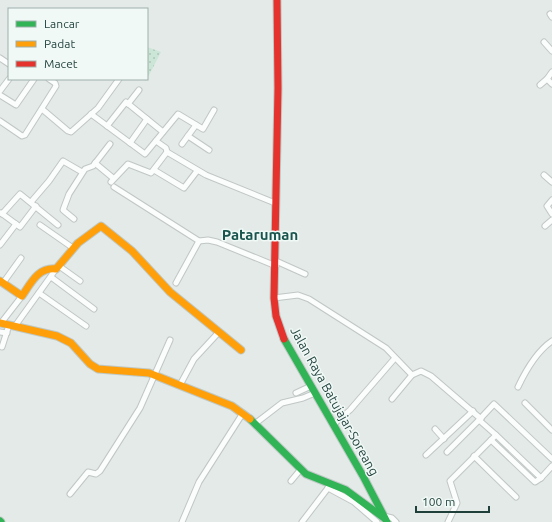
<svg xmlns="http://www.w3.org/2000/svg" width="552" height="522" font-family="Ubuntu,sans-serif">
<style>
.grass{fill:url(#grass-dots)}
.lines{fill:none;stroke-linecap:round;stroke-linejoin:round}
.street-casing{stroke:#c0c7c5;stroke-width:7}
.fast-casing{stroke:#bec8c5;stroke-width:9}
.slow-casing{stroke:#bec8c5;stroke-width:9}
.jam-casing{stroke:#bec8c5;stroke-width:9}
.street{stroke:#fbfcfc;stroke-width:5}
.fast{stroke:#30b455;stroke-width:7}
.slow{stroke:#ff9f0a;stroke-width:7}
.jam{stroke:#e5322d;stroke-width:7}
.labels{text-anchor:middle;dominant-baseline:central;stroke-width:3;stroke-linejoin:round;paint-order:stroke}
.street-label{font-size:13px;fill:#1f3f3b;stroke:#f1f9f6}
.quarter-label{font-size:15px;font-weight:bold;fill:#18544d;stroke:#f1f9f6}
</style>
<defs>
<pattern id="grass-dots" width="8" height="8" patternUnits="userSpaceOnUse"><rect width="8" height="8" fill="#cbe5d6"/><path d="M2 2h.1M6 6h.1" fill="none" stroke="#aec6b9" stroke-width="1.8" stroke-linecap="round"/></pattern>
</defs>
<rect width="100%" height="100%" fill="#e3eae8"/>
<polygon class="grass" points="147,47 161,52 146,81 144,79 147,79"/>
<g class="lines">
<defs>
<g id="street">
<polyline points="550,14 552,17"/>
<polyline points="544,42 552,51"/>
<polyline points="0,58 9,64"/>
<polyline points="552,72 547,79 552,84"/>
<polyline points="540,85 547,79"/>
<polyline points="0,91 9,79"/>
<polyline points="0,95 16,105 34,79"/>
<polyline points="128,104 139,90"/>
<polyline points="42,109 68,131 71,132 98,108 119,79"/>
<polyline points="91,114 145,154 178,114 203,129 214,110"/>
<polyline points="0,121 22,136 25,135 56,86 55,83 49,79"/>
<polyline points="107,126 126,102 163,132"/>
<polyline points="188,136 209,150"/>
<polyline points="156,141 166,148 167,152"/>
<polyline points="130,143 147,119"/>
<polyline points="182,144 196,125"/>
<polyline points="95,163 113,178"/>
<polyline points="154,170 184,188 197,171"/>
<polyline points="544,175 552,182"/>
<polyline points="111,182 128,164 151,173 167,152 206,175 275,203"/>
<polyline points="114,187 199,241 208,240 217,242 276,266"/>
<polyline points="552,200 547,206 552,214"/>
<polyline points="31,202 49,181 63,161 82,172"/>
<polyline points="1,213 16,224"/>
<polyline points="2,214 20,194 58,225"/>
<polyline points="74,219 63,210 69,194 85,169 93,166 110,144"/>
<polyline points="40,225 73,248"/>
<polyline points="545,226 552,220"/>
<polyline points="0,245 16,224 20,227 36,206"/>
<polyline points="276,261 305,274"/>
<polyline points="59,266 80,281"/>
<polyline points="51,277 94,309"/>
<polyline points="3,283 21,258"/>
<polyline points="176,283 199,241"/>
<polyline points="39,293 86,326"/>
<polyline points="274,298 298,295 309,299 386,348 412,375"/>
<polyline points="1,323 22,296"/>
<polyline points="15,326 56,269"/>
<polyline points="0,332 7,333"/>
<polyline points="2,347 9,325"/>
<polyline points="180,385 194,359 219,332"/>
<path d="M518,387c8,-17 18,-35 34,-46"/>
<polyline points="296,393 311,386"/>
<polyline points="392,399 412,375 421,371 431,376 481,419"/>
<polyline points="525,403 552,430"/>
<polyline points="479,420 494,404 552,459"/>
<polyline points="256,423 282,403 303,398 315,393"/>
<polyline points="333,425 350,410 395,358"/>
<polyline points="435,429 444,439"/>
<polyline points="491,440 535,482 541,478"/>
<polyline points="447,452 479,420 496,435"/>
<polyline points="426,455 473,411"/>
<polyline points="474,456 516,497"/>
<polyline points="291,481 301,469"/>
<polyline points="330,485 328,488 354,502 377,522"/>
<polyline points="70,494 88,472 96,474 100,471 140,408 170,340"/>
<polyline points="384,516 392,518 396,522"/>
<polyline points="182,522 199,482 243,413"/>
<polyline points="302,522 328,488"/>
<polyline points="448,522 457,503 450,481 496,435 541,478 552,466"/>
</g>
<g id="fast">
<polyline points="284,339 363,476 387,522"/>
<polyline points="250,419 306,474 346,490 384,518"/>
<polyline points="0,521 1,522"/>
</g>
<g id="slow">
<path d="M0,281l22,15c9,-13 16,-29 34,-27l22,-26 23,-17 31,25 38,41 71,58"/>
<polyline points="0,323 57,336 71,343 90,364 98,369 149,373 232,406 250,419"/>
</g>
<polyline id="jam" points="277,0 278,88 274,298 276,316 284,339"/>
</defs>
<use href="#street" class="street-casing"/>
<use href="#fast" class="fast-casing"/>
<use href="#slow" class="slow-casing"/>
<use href="#jam" class="jam-casing"/>
<use href="#street" class="street"/>
<use href="#fast" class="fast"/>
<use href="#slow" class="slow"/>
<use href="#jam" class="jam"/>
</g>
<g class="labels">
<g class="street-label">
<text transform="translate(335 401) rotate(61)">Jalan Raya Batujajar-Soreang</text>
</g>
<g class="quarter-label">
<text x="260" y="234">Pataruman</text>
</g>
</g>
<rect x="8" y="8" width="140" height="72" fill="#f1f9f6" stroke="#9dafab"/>
<rect x="16" y="21" width="20" height="6" fill="#30b455" stroke="#9dafab"/>
<text x="44" y="28" font-size="12" fill="#1f3f3b">Lancar</text>
<rect x="16" y="41" width="20" height="6" fill="#ff9f0a" stroke="#9dafab"/>
<text x="44" y="48" font-size="12" fill="#1f3f3b">Padat</text>
<rect x="16" y="61" width="20" height="6" fill="#e5322d" stroke="#9dafab"/>
<text x="44" y="68" font-size="12" fill="#1f3f3b">Macet</text>
<path d="M416 506v6h73v-6" fill="none" stroke="#1f3f3b" stroke-width="2"/>
<text x="422" y="506" font-size="12" fill="#1f3f3b" stroke="#f1f9f6" stroke-width="3" paint-order="stroke">100 m</text>
</svg>
